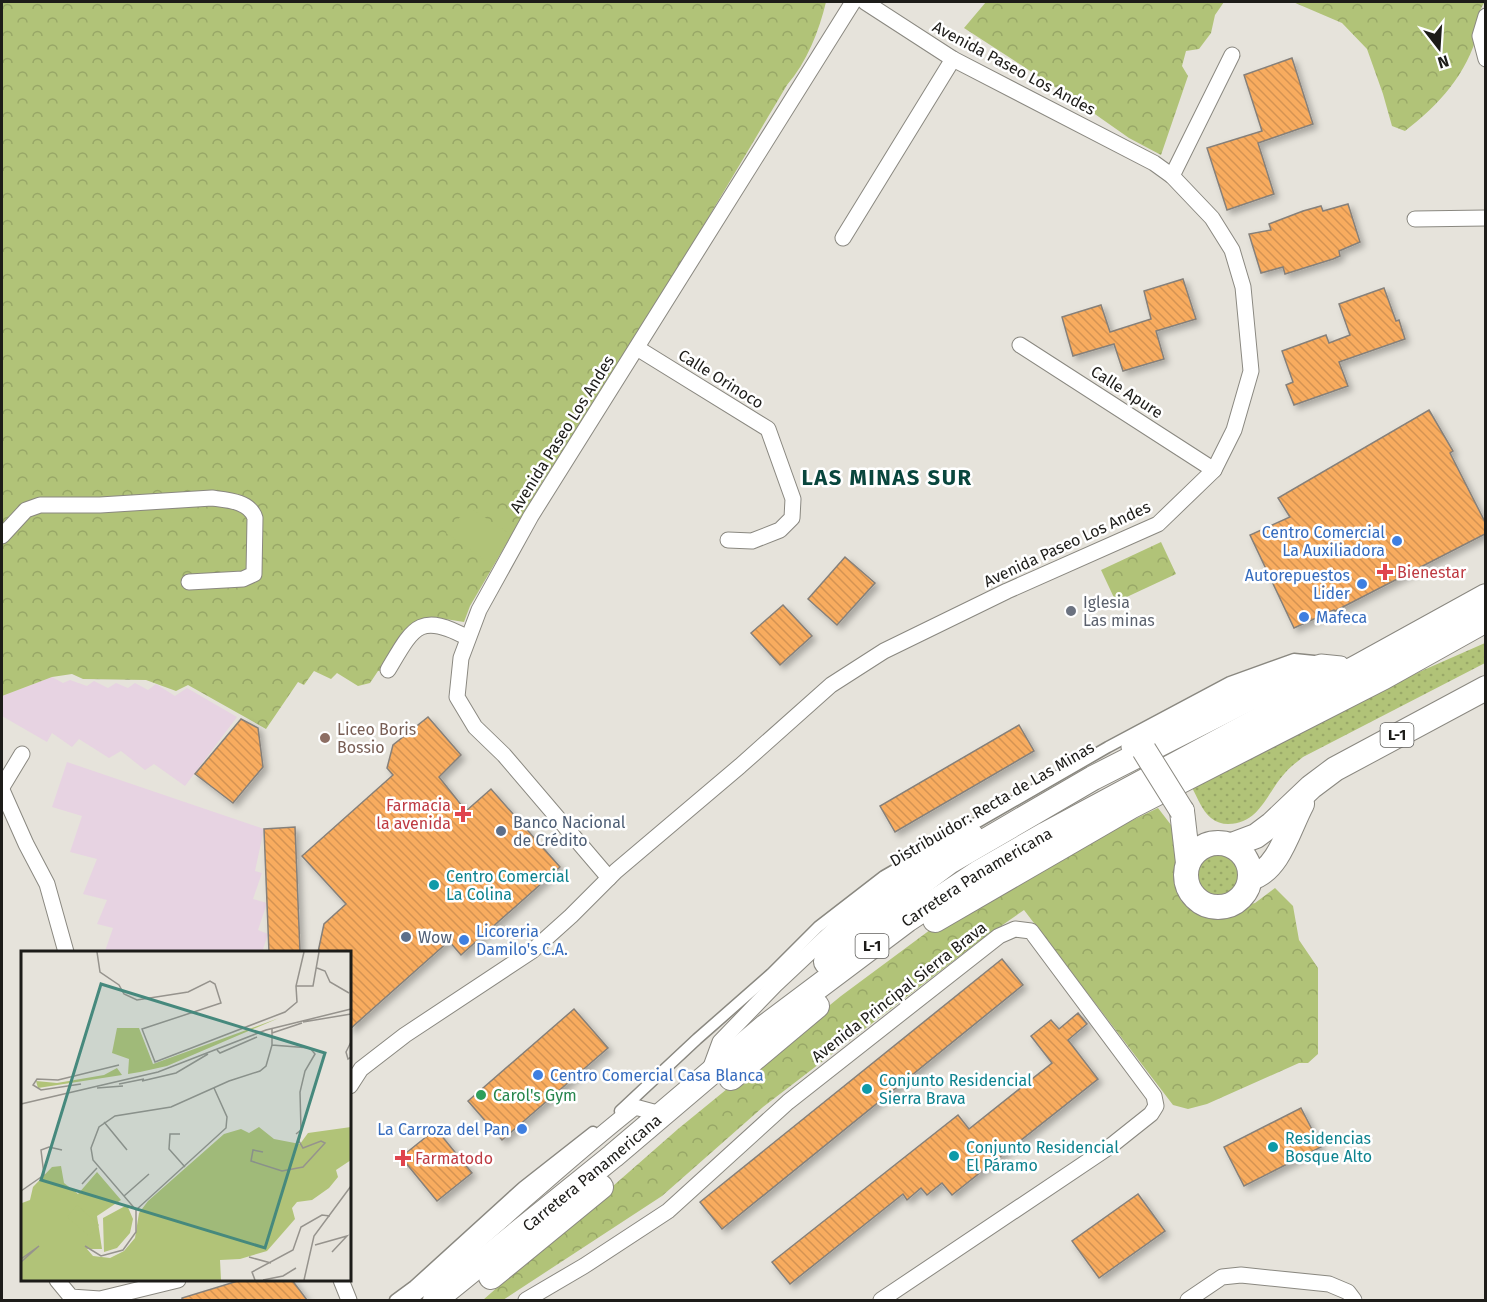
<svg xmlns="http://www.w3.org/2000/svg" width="1487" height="1302" font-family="'Fira Sans',sans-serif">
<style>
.industrial{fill:#e7d3e2}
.grass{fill:url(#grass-dots)}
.forest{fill:url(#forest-crowns)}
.pitch{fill:#b1c378}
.building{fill:url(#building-back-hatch);stroke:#86807a;stroke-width:1.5;filter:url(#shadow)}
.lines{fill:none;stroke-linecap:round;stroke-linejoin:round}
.pedestrian-casing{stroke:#8a8880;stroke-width:13}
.minor-casing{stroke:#8a8880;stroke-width:17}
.primary-casing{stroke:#8a8880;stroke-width:26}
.pedestrian{stroke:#fff;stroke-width:10}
.minor{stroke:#fff;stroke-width:15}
.primary{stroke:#fff;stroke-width:24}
.primary-bridge-casing{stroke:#8a8880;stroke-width:26;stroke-linecap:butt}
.primary-bridge{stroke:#fff;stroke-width:24}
.shop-dot{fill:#3f7fe0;stroke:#fff;stroke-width:2}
.health-dot{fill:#e0444e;stroke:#fff;stroke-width:2}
.worship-dot{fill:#6b7280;stroke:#fff;stroke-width:2}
.education-dot{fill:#8d6e63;stroke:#fff;stroke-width:2}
.service-dot{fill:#5c6f8a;stroke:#fff;stroke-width:2}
.culture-dot{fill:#0f9aa8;stroke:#fff;stroke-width:2}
.leisure-dot{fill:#2e9e5b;stroke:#fff;stroke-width:2}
.labels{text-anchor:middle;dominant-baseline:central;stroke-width:5;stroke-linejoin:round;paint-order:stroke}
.shield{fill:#fff;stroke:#61605e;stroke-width:1.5}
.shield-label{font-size:15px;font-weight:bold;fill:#1d1c19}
.street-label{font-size:16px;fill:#1d1c19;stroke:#fff}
.shop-label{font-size:16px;fill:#366cbe;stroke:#fff;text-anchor:end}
.health-label{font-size:16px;fill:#be3a42;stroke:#fff;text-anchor:start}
.worship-label{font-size:16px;fill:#5b616d;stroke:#fff;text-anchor:start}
.education-label{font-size:16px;fill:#785e54;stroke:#fff;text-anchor:start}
.service-label{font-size:16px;fill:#4e5e75;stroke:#fff;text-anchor:start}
.culture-label{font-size:16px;fill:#0d838f;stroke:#fff;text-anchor:start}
.leisure-label{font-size:16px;fill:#27864d;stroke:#fff;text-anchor:start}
.district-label{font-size:22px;font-weight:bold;letter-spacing:1.5px;fill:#09463d;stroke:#fff}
.inset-road{fill:none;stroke:#96938d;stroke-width:1.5}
.view{fill:#46897d;fill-opacity:0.15;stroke:#46897d;stroke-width:3}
.inset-edge{fill:none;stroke:#1d1c19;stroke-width:3}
</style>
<defs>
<pattern id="grass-dots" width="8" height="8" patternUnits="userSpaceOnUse" patternTransform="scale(1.5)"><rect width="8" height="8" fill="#b1c378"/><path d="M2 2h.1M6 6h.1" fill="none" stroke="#98a767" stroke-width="1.8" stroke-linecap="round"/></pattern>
<pattern id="forest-crowns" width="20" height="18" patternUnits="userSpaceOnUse" patternTransform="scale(1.5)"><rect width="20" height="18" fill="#b1c378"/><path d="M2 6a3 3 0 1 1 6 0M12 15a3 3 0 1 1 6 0" fill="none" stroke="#98a767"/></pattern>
<pattern id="building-back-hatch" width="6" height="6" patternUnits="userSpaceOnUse" patternTransform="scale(1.5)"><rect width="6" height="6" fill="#f8ac5f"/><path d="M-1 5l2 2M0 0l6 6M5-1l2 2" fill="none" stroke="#d49352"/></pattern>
<filter id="shadow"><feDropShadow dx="4" dy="4" stdDeviation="3" flood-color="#0004"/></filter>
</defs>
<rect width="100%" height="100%" fill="#e6e3db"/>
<g class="industrial">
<polygon points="52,677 63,683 70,680 87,686 94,681 108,688 116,683 128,688 135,683 148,690 156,684 175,696 187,688 237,717 185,786 154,764 145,770 121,751 109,758 79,739 72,747 52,733 47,742 2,716 2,696"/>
<polygon points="67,762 264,829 255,871 262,873 253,899 267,903 258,930 268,934 263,949 266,952 105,951 113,928 97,924 107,900 83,894 97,859 70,852 82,816 52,807"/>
</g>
<g class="grass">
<path d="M1485,643v20l-182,94c-6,5 -13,10 -18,16 -18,19 -25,51 -57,51 -6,0 -12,-2 -17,-6 -9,-7 -14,-22 -20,-32l203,-103z"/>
<circle cx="1217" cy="872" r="23"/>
</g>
<g class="forest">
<path d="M2,2h824c-7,29 -19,60 -39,83l-146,246 -60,94 -38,56 -73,125 -6,16 -25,-4 -25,12 -26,40 -10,1 -8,12 -12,3 -21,-13 -6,6 -17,-8 -10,14 -6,-3 -32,47 -78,-44 -12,6 -30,-11 -63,-1 -11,-5 -20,3 -50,19z"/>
<polygon points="986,2 1224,2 1215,15 1211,33 1199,49 1186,51 1182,66 1188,76 1161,155 1129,138 1072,98 964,28"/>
<path d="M1293,2h192c-9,11 -3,18 -7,30 -11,42 -39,73 -73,99l-13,-5 -9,-32 -16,-45 -25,-26z"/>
<polygon points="1161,542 1176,574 1116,602 1101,570"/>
<polygon points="1158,808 1178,834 1177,874 1181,901 1216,913 1255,903 1275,888 1293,906 1299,940 1318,968 1318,1054 1308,1063 1299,1063 1207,1104 1188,1109 1173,1105 1024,910 978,942 763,1107 662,1196 503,1300 483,1300 678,1129 841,996 934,927 1091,840"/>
</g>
<polygon class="pitch" points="469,507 510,534 489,563 446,533"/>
<g class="building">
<polygon points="1292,58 1313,124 1258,143 1274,194 1227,210 1207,148 1262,131 1244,75"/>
<polygon points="1348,204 1360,242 1339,251 1340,256 1333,259 1285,274 1283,267 1261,273 1249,234 1271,230 1269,224 1303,211 1321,206 1323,211"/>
<polygon points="1183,279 1196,319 1156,331 1164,359 1123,371 1114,344 1073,356 1062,317 1101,305 1110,332 1151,319 1144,291"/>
<polygon points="1384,288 1396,321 1399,320 1405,339 1339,362 1348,386 1294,405 1286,385 1293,382 1282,351 1326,335 1329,343 1350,335 1339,304"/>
<polygon points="1429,410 1453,451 1450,453 1485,522 1485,534 1335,611 1334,610 1294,628 1250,535 1290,517 1278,498"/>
<polygon points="845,557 875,583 837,625 808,599"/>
<polygon points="783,605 812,636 780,665 751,633"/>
<polygon points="428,717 461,755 439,777 466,811 491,789 560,867 461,955 449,941 350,1029 350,952 318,952 324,924 346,904 302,856 393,775 387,768 393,745"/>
<polygon points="241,719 258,728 263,767 233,803 195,774"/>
<polygon points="1019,725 1034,751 895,832 880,806"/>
<polygon points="295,827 300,952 269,952 264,829"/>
<polygon points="1002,959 1023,985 722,1229 700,1202"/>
<polygon points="574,1009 608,1048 502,1140 468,1101"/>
<polygon points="1078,1013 1087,1024 1068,1040 1098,1079 952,1195 942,1183 927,1195 921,1188 907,1200 903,1194 790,1284 772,1262 958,1115 969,1129 1052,1063 1031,1036 1051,1020 1059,1029"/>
<polygon points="1301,1108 1321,1147 1244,1186 1224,1147"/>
<polygon points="436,1129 472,1173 437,1201 401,1157"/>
<polygon points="1138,1194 1165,1231 1099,1278 1072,1241"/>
<polygon points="241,1280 292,1280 307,1300 182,1300 182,1298"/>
</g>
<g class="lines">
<defs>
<g id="pedestrian">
<polyline points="620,1111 697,1039 771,974 818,927 884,876 1108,747 1230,682 1294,659 1314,661"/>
<polyline points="395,1300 414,1286 523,1187 593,1132"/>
</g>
<g id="minor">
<polyline points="1486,16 1480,36 1486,59"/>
<polyline points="1172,176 1232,55"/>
<polyline points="1415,219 1486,218"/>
<polyline points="843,238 953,59"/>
<polyline points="1020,345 1214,470"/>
<polyline points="637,348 768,429 793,499 792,518 780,530 752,541 728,540"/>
<path d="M2,536l24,-26 14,-5h60l112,-7c15,2 38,3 43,20l-1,56 -11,5 -54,3"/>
<path d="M388,670c25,-42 31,-59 80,-32"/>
<polyline points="1129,747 1217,698 1259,679 1321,662 1341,664"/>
<polyline points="2,787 22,754"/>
<polyline points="2,790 26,844 47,884 66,952"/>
<polyline points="609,878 504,755 475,727 457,697 461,658 479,610 531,516 853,2"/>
<polyline points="709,1072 720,1042 775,985 839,925 904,873 975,833"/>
<polyline points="350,1086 361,1069 405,1035 532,951 571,916 616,871 740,766 831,685 884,651 1007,591 1158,524 1214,470 1234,430 1251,371 1243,287 1232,250 1212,218 1172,176 1154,163 953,59 865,2"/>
<polyline points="57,1280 71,1297 100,1299 178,1280"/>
<polyline points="341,1280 349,1300"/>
<path d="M407,1300c78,-61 149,-131 228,-193l26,7"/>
<polyline points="526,1300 584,1266 668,1211 788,1102 999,936 1015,929 1031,931 1154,1096 1156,1106 1151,1114 1112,1145 881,1300"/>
<polyline points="1188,1300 1222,1277 1241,1275 1329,1284 1348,1292 1354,1300"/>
</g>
<g id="primary">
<polyline points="1182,811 1188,863"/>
<circle cx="1218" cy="875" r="32"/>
<polyline points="1232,845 1256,836 1272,824 1311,787 1335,769 1486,688"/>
<path d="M1251,878c28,-8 38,-50 51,-74"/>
<polyline points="935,920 1130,807 1384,677 1486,620"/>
<polyline points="826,962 877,916 949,862 1093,778 1258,694 1301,678 1333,672"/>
<polyline points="731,1078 817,1006"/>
<polyline points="491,1277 601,1187"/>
<path id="s1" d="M435,1300l178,-144 153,-130 141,-106 71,-47 68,-39 313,-168 127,-70"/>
</g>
</defs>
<use href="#pedestrian" class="pedestrian-casing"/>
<use href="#minor" class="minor-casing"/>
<use href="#primary" class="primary-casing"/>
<use href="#pedestrian" class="pedestrian"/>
<use href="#minor" class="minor"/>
<use href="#primary" class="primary"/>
<defs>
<polyline id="primary-bridge" points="1144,750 1182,811"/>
</defs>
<use href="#primary-bridge" class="primary-bridge-casing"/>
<use href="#primary-bridge" class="primary-bridge"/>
</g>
<g class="shop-dot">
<circle cx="1397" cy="541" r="6"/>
<circle cx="1362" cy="584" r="6"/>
<circle cx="1304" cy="617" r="6"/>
<circle cx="464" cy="940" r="6"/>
<circle cx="538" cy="1075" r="6"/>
<circle cx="522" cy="1129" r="6"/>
</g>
<g class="health-dot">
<path d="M1382 563h6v6h6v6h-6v6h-6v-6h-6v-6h6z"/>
<path d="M460 805h6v6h6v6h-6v6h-6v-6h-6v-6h6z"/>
<path d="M400 1149h6v6h6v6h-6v6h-6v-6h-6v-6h6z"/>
</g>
<circle class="worship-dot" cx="1071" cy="611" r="6"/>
<circle class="education-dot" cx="325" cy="738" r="6"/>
<g class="service-dot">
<circle cx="501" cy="831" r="6"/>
<circle cx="406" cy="937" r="6"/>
</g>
<g class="culture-dot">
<circle cx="434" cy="885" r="6"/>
<circle cx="867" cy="1089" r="6"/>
<circle cx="1273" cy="1147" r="6"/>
<circle cx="954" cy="1156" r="6"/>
</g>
<circle class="leisure-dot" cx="481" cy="1095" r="6"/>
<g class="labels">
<g class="shield">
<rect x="1380.5" y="723" width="33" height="24" rx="4.5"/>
<rect x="855.5" y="934" width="33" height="24" rx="4.5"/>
</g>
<g class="shield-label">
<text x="1397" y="735">L-1</text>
<text x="872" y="946">L-1</text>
</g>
<g class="street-label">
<text transform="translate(1014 68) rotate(28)">Avenida Paseo Los Andes</text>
<text transform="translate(721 379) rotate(32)">Calle Orinoco</text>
<text transform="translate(1127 392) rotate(33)">Calle Apure</text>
<text transform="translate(562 434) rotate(-58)">Avenida Paseo Los Andes</text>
<text transform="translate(1067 544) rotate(-25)">Avenida Paseo Los Andes</text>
<text transform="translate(992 804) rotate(-30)">Distribuidor: Recta de Las Minas</text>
<text stroke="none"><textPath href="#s1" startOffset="688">Carretera Panamericana</textPath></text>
<text transform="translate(899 992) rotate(-38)">Avenida Principal Sierra Brava</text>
<text stroke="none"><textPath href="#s1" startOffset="202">Carretera Panamericana</textPath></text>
</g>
<g class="shop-label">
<text x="1385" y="532">Centro Comercial<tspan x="1385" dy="18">La Auxiliadora</tspan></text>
<text x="1350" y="575">Autorepuestos<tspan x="1350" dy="18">Lider</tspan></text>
<text x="1316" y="617" text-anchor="start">Mafeca</text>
<text x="476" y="931" text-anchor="start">Licoreria<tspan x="476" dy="18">Damilo's C.A.</tspan></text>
<text x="550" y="1075" text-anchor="start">Centro Comercial Casa Blanca</text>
<text x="510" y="1129">La Carroza del Pan</text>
</g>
<g class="health-label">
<text x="1397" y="572">Bienestar</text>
<text x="451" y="805" text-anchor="end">Farmacia<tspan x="451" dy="18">la avenida</tspan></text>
<text x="415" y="1158">Farmatodo</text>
</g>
<g class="worship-label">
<text x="1083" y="602">Iglesia<tspan x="1083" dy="18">Las minas</tspan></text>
</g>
<g class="education-label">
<text x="337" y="729">Liceo Boris<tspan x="337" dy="18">Bossio</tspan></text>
</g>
<g class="service-label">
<text x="513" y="822">Banco Nacional<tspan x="513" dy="18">de Crédito</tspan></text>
<text x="418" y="937">Wow</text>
</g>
<g class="culture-label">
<text x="446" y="876">Centro Comercial<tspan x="446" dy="18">La Colina</tspan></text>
<text x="879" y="1080">Conjunto Residencial<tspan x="879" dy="18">Sierra Brava</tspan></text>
<text x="1285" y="1138">Residencias<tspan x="1285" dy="18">Bosque Alto</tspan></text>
<text x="966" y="1147">Conjunto Residencial<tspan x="966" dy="18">El Páramo</tspan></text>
</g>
<g class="leisure-label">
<text x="493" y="1095">Carol's Gym</text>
</g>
<g class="district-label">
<text x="887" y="477">LAS MINAS SUR</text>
</g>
</g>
<g transform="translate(21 951)">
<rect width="330" height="330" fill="#e6e3db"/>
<path d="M96,117l5,7 -84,13 -2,-7 21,2 47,-8z" fill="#b1c378"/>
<path d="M258,67l-112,48 -27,6 -12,2 1,-15 -17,-6 5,-25h22l14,36zM238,176l15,12 26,5 8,-11 43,-6v33l-15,10 2,7 -9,11 -17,12 -15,2 -5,6 3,11 -28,32 -27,8 -20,1 1,20h-200l1,-77 8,-3 3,-13 19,-20 9,-1 3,17 14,11 19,-22 24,28 -24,16 5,33h-15l6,7 17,2 14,-7 11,-13 4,-25 9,-12 76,-67 17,-5 8,4zM106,254l6,14 -3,14 -13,15 -13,4 -1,-34z" fill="#b1c378"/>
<path d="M56,254l22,20 -10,11 -22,-19z" fill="#b1c378"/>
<path class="inset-road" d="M76,1l3,20 19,13 5,9 13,6 51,-8 22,-11 5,3 6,19 -79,26 13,33 130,-50 12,-10 -1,-16 8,-34M296,17l8,3 5,11 19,11M275,35h17l6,-34M282,71l48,-8M251,78v16l38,3 5,6 -10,17 -5,21 1,38 -5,4M251,82l30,-10M330,91l-5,10 2,7 3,-2M196,99l3,3 37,-16M121,130l34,-8 32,-19M60,133l-40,6 -8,-5 4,-6 21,1 61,-15M98,133l25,-5M76,137l26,-2M193,137l13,29 -1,11 -90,82 -43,-50 -2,-12 8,-21 16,-11 56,-9 58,-26 31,-10 6,-5 6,-21M0,153l137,-32 108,-42 85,-21M83,171l23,28M159,183h-10l-1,15 16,18M242,201l-10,-2 -2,11 31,10 21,-4 22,-24 -4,-2 -18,7 -4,-7 2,-11M61,233l15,-16M0,240l23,-16 -3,-25 8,-3 13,3M103,245l25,-22M294,294l32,-9 -15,16M64,295l16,10 22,-6 13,-18v-22M228,306l22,6M0,308l18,-13 -18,16M234,329l-3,-8 41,-22 8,-23 21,-12 8,1M242,329l20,-4 13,-8M283,329l10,-44 37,-50"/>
<path class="view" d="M80,33l224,69 -60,195 -224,-68z"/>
<rect width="330" height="330" class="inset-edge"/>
</g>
<rect width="1487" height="1302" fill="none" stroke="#1d1c19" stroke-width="6"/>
<g transform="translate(1439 48) rotate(163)" stroke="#ffffff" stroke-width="4.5" paint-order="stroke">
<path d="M0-4.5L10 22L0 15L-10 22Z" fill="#1d1c19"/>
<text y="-9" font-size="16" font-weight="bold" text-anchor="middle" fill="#1d1c19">N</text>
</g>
</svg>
